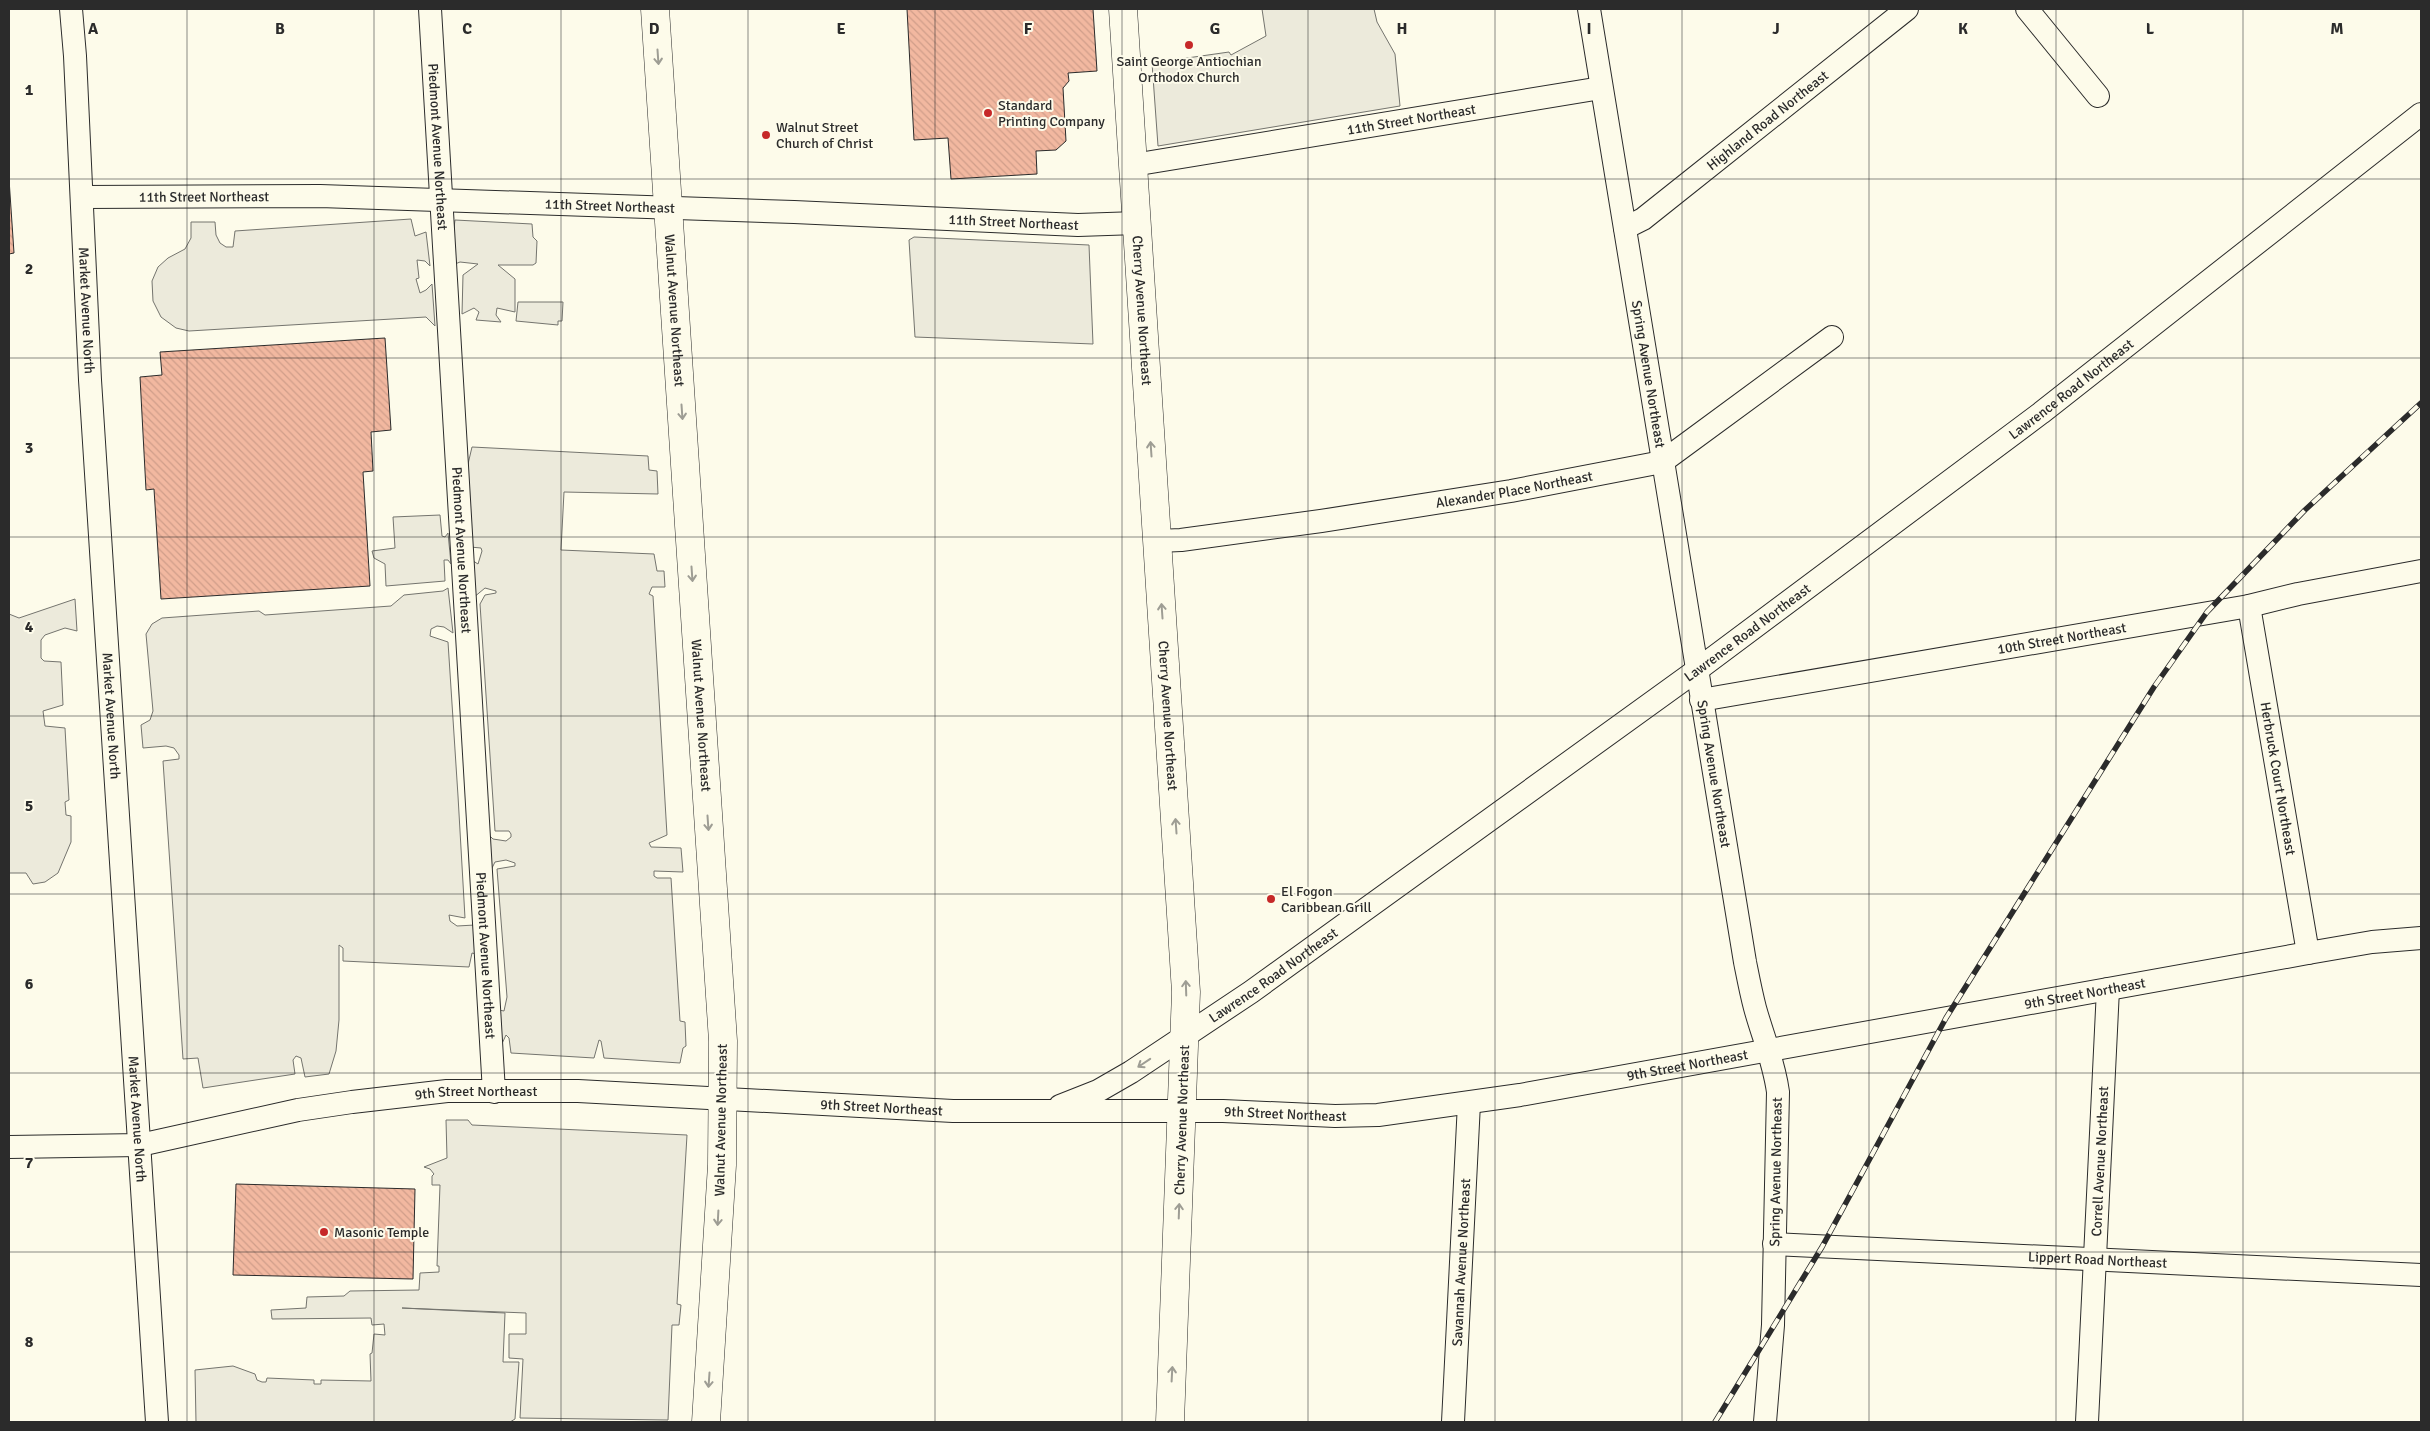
<svg xmlns="http://www.w3.org/2000/svg" width="2430" height="1431" font-family="Signika,sans-serif">
<style>
.parking{fill:#eceadb;stroke:#74746e}
.building{fill:url(#building-back-hatch);stroke:#2b2b2b}
.lines{fill:none;stroke-linecap:round;stroke-linejoin:round}
.minor-casing{stroke:#2b2b2b;stroke-width:24}
.major-casing{stroke:#2b2b2b;stroke-width:29}
.minor{stroke:#fdfbea;stroke-width:22}
.major{stroke:#fdfbea;stroke-width:28}
.rail-casing{stroke:#2b2b2b;stroke-width:5.5}
.rail{stroke:#fdfbea;stroke-width:4;stroke-dasharray:11;stroke-linecap:butt}
.oneway{stroke:#9e9d94}
.grid{fill:none;stroke:#2b2b2b;stroke-width:1;stroke-opacity:0.55}
.poi-dot{fill:#c62828;stroke:#fdfbea;stroke-width:2}
.labels{text-anchor:middle;dominant-baseline:central;stroke-width:4;stroke-linejoin:round;paint-order:stroke}
.poi-label{font-size:14px;fill:#2b2b2b;stroke:#fdfbea;text-anchor:start}
.street-label{font-size:14px;fill:#2b2b2b;stroke:#fdfbea}
.grid-label{font-size:16px;text-anchor:middle;font-weight:bold;fill:#2b2b2b;stroke:#fdfbea;stroke-width:4;stroke-linejoin:round;paint-order:stroke}
</style>
<defs>
<pattern id="building-back-hatch" width="6" height="6" patternUnits="userSpaceOnUse" patternTransform="scale(1.25)"><rect width="6" height="6" fill="#f2b8a0"/><path d="M-1 5l2 2M0 0l6 6M5-1l2 2" fill="none" stroke="#d09e8a"/></pattern>
</defs>
<rect width="100%" height="100%" fill="#fdfbea"/>
<g class="parking">
<polygon points="1262,9 1374,9 1377,22 1395,54 1400,106 1158,146 1152,63 1229,52 1231,55 1266,36"/>
<polygon points="411,219 415,236 426,232 430,266 425,261 417,260 419,278 416,279 420,293 426,290 432,284 435,326 426,317 189,331 176,328 161,317 153,301 152,281 158,267 168,258 185,249 191,238 191,222 215,222 216,235 220,243 226,247 233,247 235,231"/>
<polygon points="455,220 532,224 533,237 537,241 536,263 533,265 498,265 515,279 515,312 497,308 496,315 501,322 476,320 479,312 474,308 462,314 463,275 478,264 460,262 455,264 453,235"/>
<polygon points="914,237 1089,245 1093,344 915,337 909,240"/>
<polygon points="518,302 563,302 562,321 558,321 558,325 516,321"/>
<polygon points="472,447 648,456 649,470 657,471 658,494 564,492 561,550 654,554 657,571 664,571 665,587 652,587 649,594 653,596 667,835 649,843 651,847 681,848 683,872 654,871 654,876 657,878 671,878 680,1021 685,1022 686,1046 683,1048 680,1063 604,1058 601,1041 599,1040 594,1058 511,1053 509,1038 506,1035 500,1048 499,1010 504,1011 507,997 497,869 515,866 515,863 506,860 495,862 490,872 488,834 493,839 506,841 511,837 511,834 509,831 495,831 480,604 485,595 496,593 496,591 485,588 473,598 470,559 478,564 482,551 481,548 470,547 468,464"/>
<polygon points="440,515 442,536 445,537 448,533 451,564 448,560 444,560 445,581 386,586 385,564 374,558 372,551 395,548 393,517"/>
<polygon points="448,588 453,633 444,627 437,626 431,629 430,636 448,642 458,796 465,918 449,915 450,921 457,926 475,925 476,954 472,953 469,967 343,961 343,948 339,945 339,1020 336,1051 329,1074 305,1077 301,1058 296,1056 293,1060 295,1074 203,1088 198,1058 183,1059 163,761 179,759 179,755 174,748 166,746 143,748 141,725 150,720 153,711 146,634 152,624 162,618 259,611 265,615 391,606 404,595 443,591"/>
<polygon points="75,599 77,631 65,628 45,635 41,640 41,658 44,661 61,662 63,705 43,711 45,726 65,728 69,800 65,802 66,815 71,816 71,842 58,873 45,882 33,884 26,873 9,873 9,614 19,618"/>
<polygon points="446,1120 468,1120 472,1125 687,1135 677,1304 681,1305 679,1325 672,1325 668,1420 520,1418 523,1359 509,1358 509,1334 526,1334 526,1313 402,1308 505,1313 503,1362 519,1362 515,1419 510,1422 196,1422 195,1370 233,1366 255,1374 257,1380 262,1382 266,1382 267,1378 314,1380 314,1384 321,1384 321,1380 371,1381 370,1354 372,1353 374,1334 385,1335 384,1324 372,1325 371,1318 272,1319 271,1310 306,1308 307,1297 344,1296 350,1291 419,1290 420,1273 439,1272 439,1266 437,1266 440,1185 432,1185 432,1176 434,1174 430,1169 424,1167 447,1158"/>
</g>
<g class="building">
<polygon points="907,9 1093,9 1097,71 1068,73 1069,81 1063,88 1066,141 1056,150 1036,151 1037,174 951,179 948,138 914,140"/>
<polygon points="9,179 14,253 9,254"/>
<polygon points="385,338 391,430 371,432 373,471 363,472 370,586 161,599 154,489 146,490 140,377 162,375 160,352"/>
<polygon points="236,1184 415,1189 413,1279 233,1275"/>
</g>
<g class="lines">
<defs>
<g id="minor">
<path id="s1" d="M71,9l4,47 15,324 67,1042"/>
<path id="s2" d="M430,9l64,1083"/>
<path id="s3" d="M1589,9l156,953c3,15 6,31 10,46 8,29 19,54 23,84l-5,233 -8,97"/>
<polyline points="2027,9 2098,96"/>
<path id="s4" d="M1133,165l468,-77"/>
<path id="s5" d="M82,197l238,-1 474,16 284,13 59,-2"/>
<path id="s6" d="M1625,228l18,-9 264,-210"/>
<path id="s7" d="M1158,541l23,-1 140,-19 190,-30 151,-29 170,-125"/>
<path id="s8" d="M2249,606l59,347"/>
<path id="s9" d="M1701,700l548,-94 49,-12 123,-23"/>
<path id="s10" d="M1060,1106l38,-15 33,-19 120,-80 446,-322 344,-257 380,-299"/>
<path id="s11" d="M9,1147l131,-2 158,-35 54,-8 95,-11h131l375,20h270l112,5 43,-1 142,-20 788,-142 64,-11 49,-4"/>
<path id="s12" d="M1774,1244l647,31"/>
<path id="s13" d="M1453,1422l16,-319"/>
<path id="s14" d="M2087,1422l21,-433"/>
</g>
<g id="major">
<path id="s15" d="M655,9l68,1032 -1,124 -16,257"/>
<path id="s16" d="M1123,9l63,983 -16,430"/>
</g>
</defs>
<use href="#minor" class="minor-casing"/>
<use href="#major" class="major-casing"/>
<use href="#minor" class="minor"/>
<use href="#major" class="major"/>
<defs>
<polyline id="rail" points="1715,1422 1822,1247 1946,1018 2154,687 2207,612 2305,510 2421,403"/>
</defs>
<use href="#rail" class="rail-casing"/>
<use href="#rail" class="rail"/>
</g>
<defs><path id="oneway-shaft" d="M-6 0H5M1.5-3L5.5 0L1.5 3" fill="none" stroke-width="1.6" stroke-linecap="round" stroke-linejoin="round" transform="scale(1.25)"/></defs>
<g class="oneway">
<use href="#oneway-shaft" transform="translate(658 57) rotate(86)"/>
<use href="#oneway-shaft" transform="translate(682 412) rotate(86)"/>
<use href="#oneway-shaft" transform="translate(1151 449) rotate(-94)"/>
<use href="#oneway-shaft" transform="translate(692 574) rotate(86)"/>
<use href="#oneway-shaft" transform="translate(1162 611) rotate(-94)"/>
<use href="#oneway-shaft" transform="translate(708 823) rotate(86)"/>
<use href="#oneway-shaft" transform="translate(1176 826) rotate(-94)"/>
<use href="#oneway-shaft" transform="translate(1186 988) rotate(-92)"/>
<use href="#oneway-shaft" transform="translate(1144 1063) rotate(146)"/>
<use href="#oneway-shaft" transform="translate(1179 1211) rotate(-88)"/>
<use href="#oneway-shaft" transform="translate(718 1218) rotate(93)"/>
<use href="#oneway-shaft" transform="translate(1172 1374) rotate(-87)"/>
<use href="#oneway-shaft" transform="translate(709 1380) rotate(94)"/>
</g>
<path class="grid" d="M187,9v1413M374,9v1413M561,9v1413M748,9v1413M935,9v1413M1122,9v1413M1308,9v1413M1495,9v1413M1682,9v1413M1869,9v1413M2056,9v1413M2243,9v1413M9,179h2412M9,358h2412M9,537h2412M9,716h2412M9,894h2412M9,1073h2412M9,1252h2412"/>
<g class="poi-dot">
<circle cx="1189" cy="45" r="5"/>
<circle cx="988" cy="113" r="5"/>
<circle cx="766" cy="135" r="5"/>
<circle cx="1271" cy="899" r="5"/>
<circle cx="324" cy="1232" r="5"/>
</g>
<g class="labels">
<g class="poi-label">
<text x="1189" y="61" text-anchor="middle">Saint George Antiochian<tspan x="1189" dy="16">Orthodox Church</tspan></text>
<text x="998" y="105">Standard<tspan x="998" dy="16">Printing Company</tspan></text>
<text x="776" y="127">Walnut Street<tspan x="776" dy="16">Church of Christ</tspan></text>
<text x="1281" y="891">El Fogon<tspan x="1281" dy="16">Caribbean Grill</tspan></text>
<text x="334" y="1232">Masonic Temple</text>
</g>
<g class="street-label">
<text stroke="none"><textPath href="#s4" startOffset="282">11th Street Northeast</textPath></text>
<text stroke="none"><textPath href="#s6" startOffset="179">Highland Road Northeast</textPath></text>
<text stroke="none"><textPath href="#s2" startOffset="138">Piedmont Avenue Northeast</textPath></text>
<text stroke="none"><textPath href="#s5" startOffset="122">11th Street Northeast</textPath></text>
<text stroke="none"><textPath href="#s5" startOffset="528">11th Street Northeast</textPath></text>
<text stroke="none"><textPath href="#s5" startOffset="932">11th Street Northeast</textPath></text>
<text stroke="none"><textPath href="#s1" startOffset="302">Market Avenue North</textPath></text>
<text stroke="none"><textPath href="#s15" startOffset="302">Walnut Avenue Northeast</textPath></text>
<text stroke="none"><textPath href="#s16" startOffset="302">Cherry Avenue Northeast</textPath></text>
<text stroke="none"><textPath href="#s3" startOffset="370">Spring Avenue Northeast</textPath></text>
<text stroke="none"><textPath href="#s10" startOffset="1241">Lawrence Road Northeast</textPath></text>
<text stroke="none"><textPath href="#s7" startOffset="360">Alexander Place Northeast</textPath></text>
<text stroke="none"><textPath href="#s2" startOffset="542">Piedmont Avenue Northeast</textPath></text>
<text stroke="none"><textPath href="#s10" startOffset="836">Lawrence Road Northeast</textPath></text>
<text stroke="none"><textPath href="#s9" startOffset="366">10th Street Northeast</textPath></text>
<text stroke="none"><textPath href="#s15" startOffset="708">Walnut Avenue Northeast</textPath></text>
<text stroke="none"><textPath href="#s16" startOffset="708">Cherry Avenue Northeast</textPath></text>
<text stroke="none"><textPath href="#s1" startOffset="708">Market Avenue North</textPath></text>
<text stroke="none"><textPath href="#s3" startOffset="775">Spring Avenue Northeast</textPath></text>
<text stroke="none"><textPath href="#s8" startOffset="175">Herbruck Court Northeast</textPath></text>
<text stroke="none"><textPath href="#s2" startOffset="948">Piedmont Avenue Northeast</textPath></text>
<text stroke="none"><textPath href="#s10" startOffset="251">Lawrence Road Northeast</textPath></text>
<text stroke="none"><textPath href="#s11" startOffset="2092">9th Street Northeast</textPath></text>
<text stroke="none"><textPath href="#s11" startOffset="1688">9th Street Northeast</textPath></text>
<text stroke="none"><textPath href="#s11" startOffset="472">9th Street Northeast</textPath></text>
<text stroke="none"><textPath href="#s11" startOffset="878">9th Street Northeast</textPath></text>
<text stroke="none"><textPath href="#s11" startOffset="1282">9th Street Northeast</textPath></text>
<text stroke="none"><textPath href="#s1" startOffset="1112">Market Avenue North</textPath></text>
<text transform="translate(721 1120) rotate(-89)">Walnut Avenue Northeast</text>
<text transform="translate(1182 1120) rotate(-88)">Cherry Avenue Northeast</text>
<text stroke="none"><textPath href="#s14" startOffset="261">Correll Avenue Northeast</textPath></text>
<text transform="translate(1776 1172) rotate(-89)">Spring Avenue Northeast</text>
<text stroke="none"><textPath href="#s12" startOffset="324">Lippert Road Northeast</textPath></text>
<text stroke="none"><textPath href="#s13" startOffset="160">Savannah Avenue Northeast</textPath></text>
</g>
</g>
<g class="grid-label">
<text x="93" y="34">A</text>
<text x="280" y="34">B</text>
<text x="467" y="34">C</text>
<text x="654" y="34">D</text>
<text x="841" y="34">E</text>
<text x="1028" y="34">F</text>
<text x="1215" y="34">G</text>
<text x="1402" y="34">H</text>
<text x="1589" y="34">I</text>
<text x="1776" y="34">J</text>
<text x="1963" y="34">K</text>
<text x="2150" y="34">L</text>
<text x="2337" y="34">M</text>
<text x="29" y="95">1</text>
<text x="29" y="274">2</text>
<text x="29" y="453">3</text>
<text x="29" y="632">4</text>
<text x="29" y="811">5</text>
<text x="29" y="989">6</text>
<text x="29" y="1168">7</text>
<text x="29" y="1347">8</text>
</g>
<rect width="2430" height="1431" fill="none" stroke="#2b2b2b" stroke-width="20"/>
</svg>
